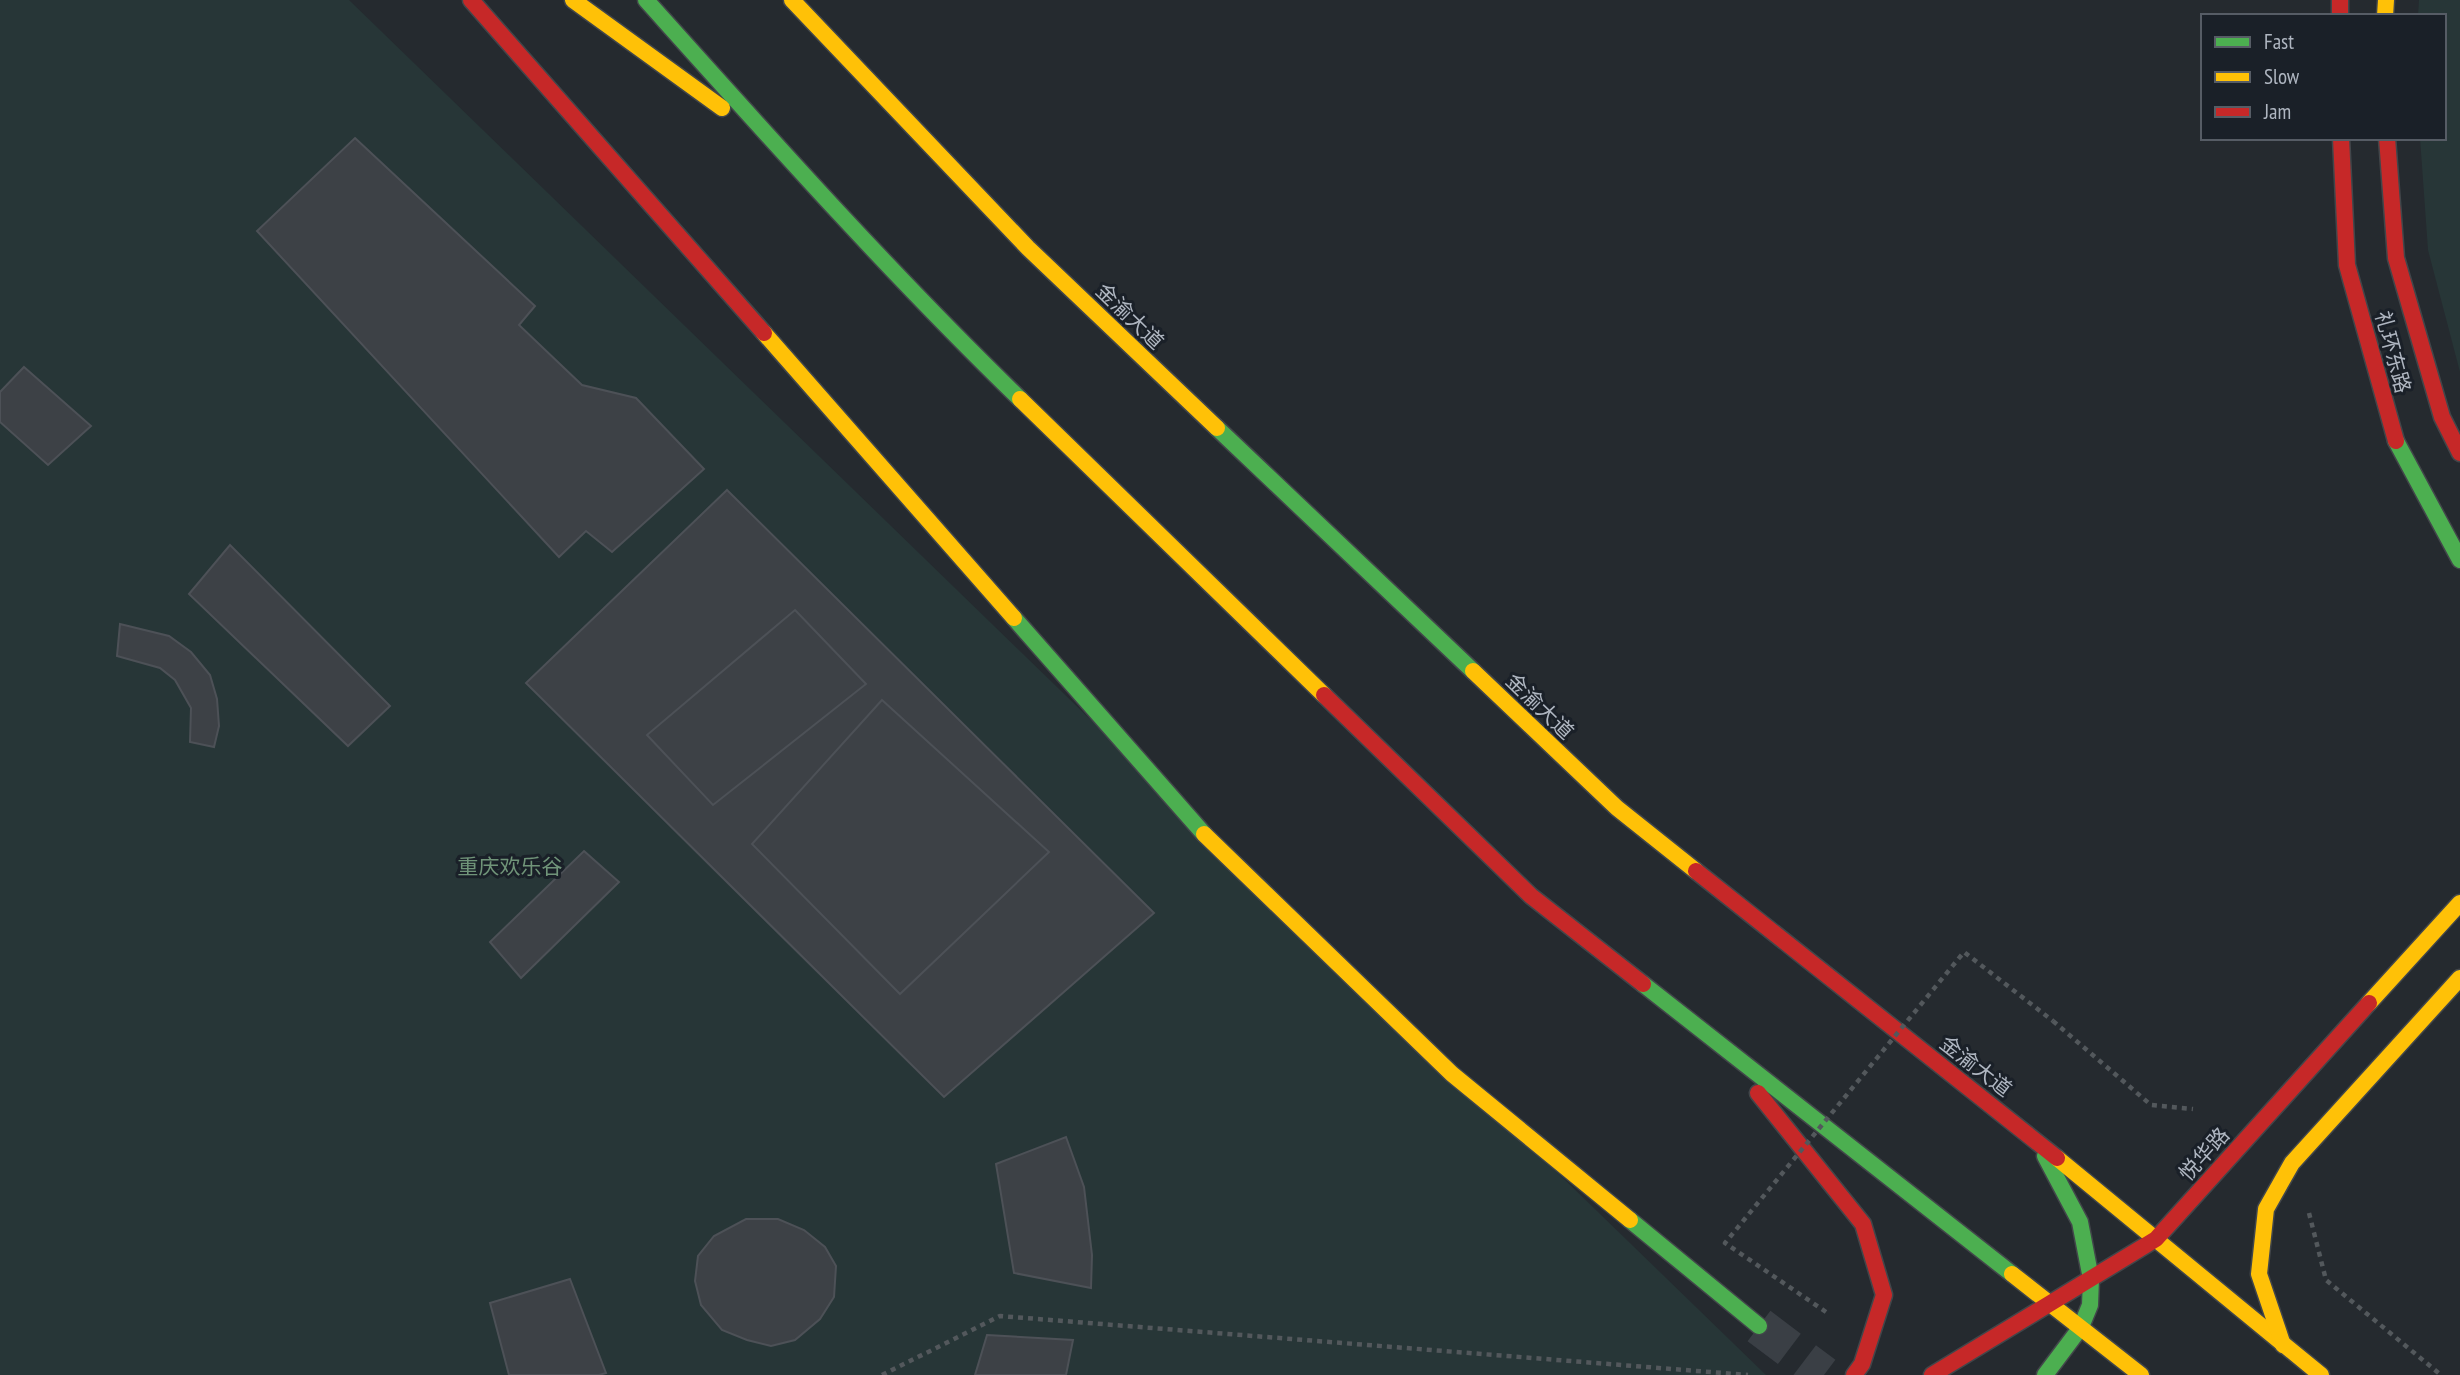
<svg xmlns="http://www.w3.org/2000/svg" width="2460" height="1375" font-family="'PT Sans Narrow','Noto Sans SC',sans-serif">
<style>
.green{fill:#273637}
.building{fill:#3d4146;stroke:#4d5157;stroke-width:2}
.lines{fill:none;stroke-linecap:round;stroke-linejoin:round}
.secondary-tunnel{stroke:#3a3f45;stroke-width:38;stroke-dasharray:38 19;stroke-linecap:butt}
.fast-casing{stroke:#42464a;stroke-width:19}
.slow-casing{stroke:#42464a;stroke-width:19}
.jam-casing{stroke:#42464a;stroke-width:19}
.path{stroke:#53585c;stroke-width:4.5;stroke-dasharray:5 5;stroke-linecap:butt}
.fast{stroke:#4caf50;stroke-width:16}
.slow{stroke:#ffc107;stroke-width:16}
.jam{stroke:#c62828;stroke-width:16}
.path-bridge{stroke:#53585c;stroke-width:4.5;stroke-dasharray:5 5;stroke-linecap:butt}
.labels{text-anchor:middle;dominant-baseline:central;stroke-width:6;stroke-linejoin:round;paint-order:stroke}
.street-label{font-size:21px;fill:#afb6c1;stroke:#1a2028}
.park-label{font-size:21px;fill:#709479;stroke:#1a2028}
</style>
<rect width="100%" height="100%" fill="#252a2f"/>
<g class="green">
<polygon points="0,0 349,0 1766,1375 0,1375"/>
<polygon points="2419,0 2460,0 2460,372 2428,250 2420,138 2444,138 2444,16 2418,16"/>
</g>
<g class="building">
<polygon points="355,138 535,306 519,325 582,385 636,398 704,469 612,552 586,531 559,557 257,231"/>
<polygon points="24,367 91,426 48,465 0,422 0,392"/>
<polygon points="727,490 1154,913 944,1097 526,683"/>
<polygon points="230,545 390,706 348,746 189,594"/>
<polygon points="795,610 866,684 713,805 647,735"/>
<polygon points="120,624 169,636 191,652 210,675 217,699 219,726 214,747 190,742 191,708 175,680 160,668 117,656"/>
<polygon points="882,700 1049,852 900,994 752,844"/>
<polygon points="584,851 619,882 521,978 490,942"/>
<polygon points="1066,1137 1084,1187 1092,1255 1091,1288 1014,1273 996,1164"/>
<polygon points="746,1219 778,1219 804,1230 825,1247 836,1266 834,1297 820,1319 795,1340 771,1346 747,1340 722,1330 701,1305 695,1281 698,1256 714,1236"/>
<polygon points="570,1279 606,1373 599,1375 509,1375 490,1303"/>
<polygon points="987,1335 1073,1340 1066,1375 975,1375"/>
</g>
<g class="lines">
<polyline class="secondary-tunnel" points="1759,1326 1824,1375"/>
<defs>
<g id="fast">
<path d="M646,0c122,136 243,272 374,399"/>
<polyline points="1217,428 1473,671"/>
<polyline points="2396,441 2460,560"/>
<polyline points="1014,618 1204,834"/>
<polyline points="1643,984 2012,1274"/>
<polyline points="2045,1156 2080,1222 2091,1279 2090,1305 2081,1327 2045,1375"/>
<polyline points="1630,1220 1759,1326"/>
</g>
<g id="slow">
<polyline points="573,0 722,108"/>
<polyline points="792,0 1028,248 1217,428"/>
<polyline points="2385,16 2386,0"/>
<polyline points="764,333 1014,618"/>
<polyline points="1020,399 1324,695"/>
<polyline points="1473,671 1617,808 1696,871"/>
<polyline points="1204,834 1452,1074 1630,1220"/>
<polyline points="2369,1003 2460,903"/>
<polyline points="2057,1158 2321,1375"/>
<polyline points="2012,1274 2141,1375"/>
<polyline points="2283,1345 2259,1274 2266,1209 2292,1163 2460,978"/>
</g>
<g id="jam">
<polyline points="471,0 764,333"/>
<polyline points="2340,0 2340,16"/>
<polyline points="2341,138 2347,265 2396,441"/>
<polyline points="2387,138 2396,258 2442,417 2460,453"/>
<polyline points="1324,695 1531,896 1643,984"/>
<polyline points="1696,871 2057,1158"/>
<polyline points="1758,1093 1863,1224 1884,1295 1862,1364 1854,1375"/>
<polyline points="1932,1375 2156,1239 2369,1003"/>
</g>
</defs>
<use href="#fast" class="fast-casing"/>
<use href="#slow" class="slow-casing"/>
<use href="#jam" class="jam-casing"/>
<g class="path">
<polyline points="2053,1021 2151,1105 2193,1109"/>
<polyline points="2309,1213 2326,1280 2441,1375"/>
<polyline points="882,1375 1000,1316 1748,1375"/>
</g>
<use href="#fast" class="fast"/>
<use href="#slow" class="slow"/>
<use href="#jam" class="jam"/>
<polyline class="path-bridge" points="1826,1312 1725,1243 1964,952 2053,1021"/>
</g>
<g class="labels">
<g class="street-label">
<text transform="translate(1130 316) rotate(44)">金渝大道</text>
<text transform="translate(2393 352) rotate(75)">礼环东路</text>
<text transform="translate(1540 706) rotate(44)">金渝大道</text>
<text transform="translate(1976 1066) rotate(38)">金渝大道</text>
<text transform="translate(2204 1154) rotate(-48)">悦华路</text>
</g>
<g class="park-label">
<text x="510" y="866">重庆欢乐谷</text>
</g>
</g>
<rect x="2201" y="14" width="245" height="126" fill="#1a2028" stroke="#565c65" stroke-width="2"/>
<rect x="2215" y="37" width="35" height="10" fill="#4caf50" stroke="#565c65" stroke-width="2"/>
<text x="2264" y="49" font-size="21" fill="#afb6c1">Fast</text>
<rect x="2215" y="72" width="35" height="10" fill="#ffc107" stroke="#565c65" stroke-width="2"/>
<text x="2264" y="84" font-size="21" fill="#afb6c1">Slow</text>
<rect x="2215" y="107" width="35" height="10" fill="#c62828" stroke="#565c65" stroke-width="2"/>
<text x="2264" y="119" font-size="21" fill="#afb6c1">Jam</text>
</svg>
